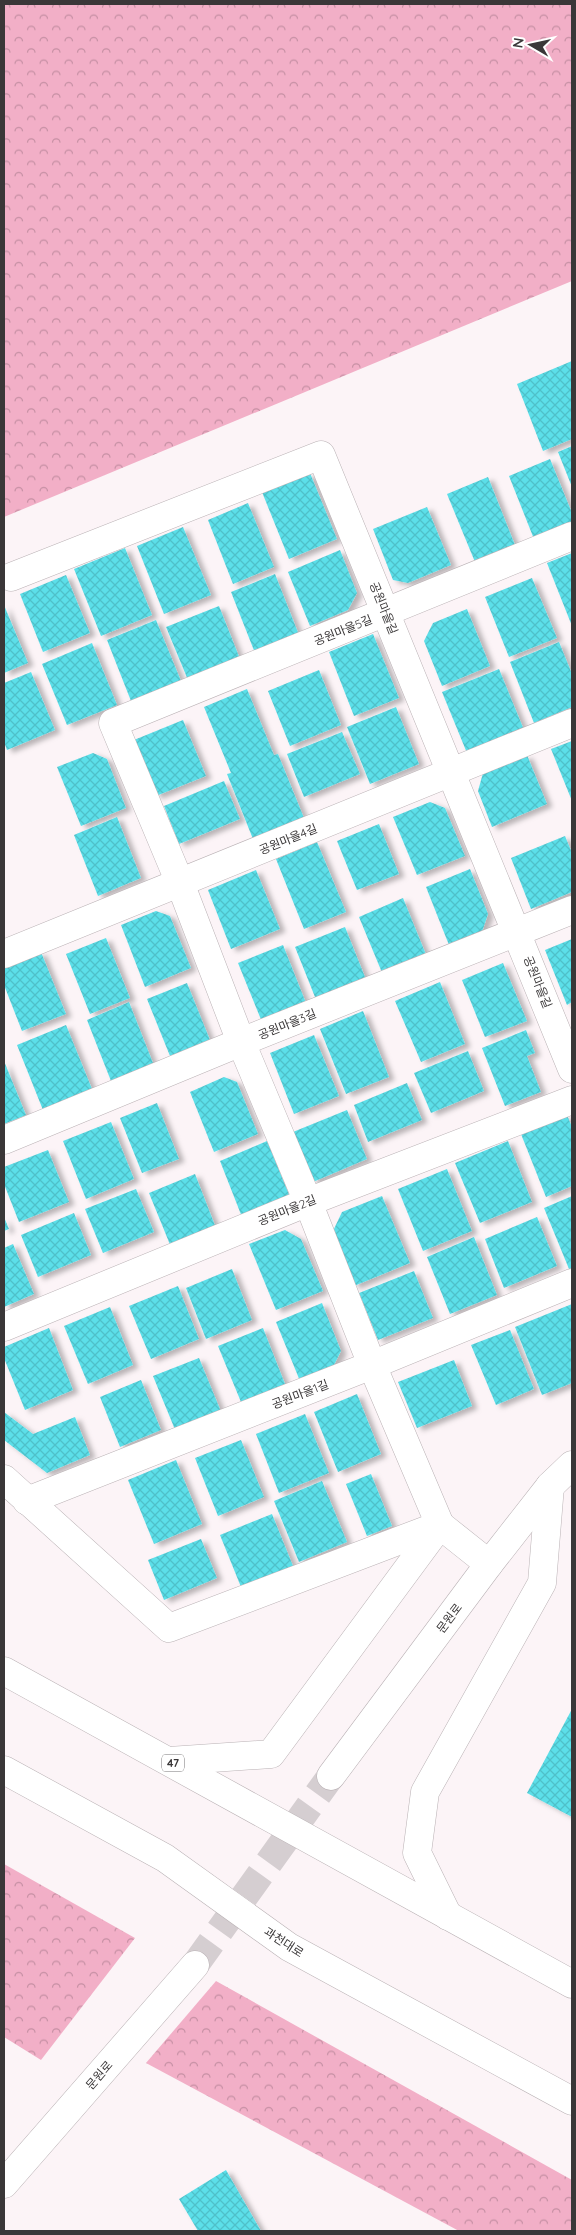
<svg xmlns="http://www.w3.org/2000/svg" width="576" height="2235" font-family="Quicksand,'Noto Sans KR',sans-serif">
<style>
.forest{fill:url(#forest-crowns)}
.building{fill:url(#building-cross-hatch);filter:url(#shadow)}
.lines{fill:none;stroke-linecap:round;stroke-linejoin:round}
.minor-tunnel{stroke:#d5ced1;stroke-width:28;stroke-dasharray:28 14;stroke-linecap:butt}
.minor-casing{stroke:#bab2b5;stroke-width:29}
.trunk-casing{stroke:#bab2b5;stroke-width:29}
.minor{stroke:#fff;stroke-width:28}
.trunk{stroke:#fff;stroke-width:28}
.labels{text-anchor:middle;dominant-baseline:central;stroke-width:5;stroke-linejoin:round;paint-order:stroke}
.shield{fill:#fff;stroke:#757374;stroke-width:1}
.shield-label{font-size:11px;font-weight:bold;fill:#3a3738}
.street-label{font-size:12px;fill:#3a3738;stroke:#fff}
</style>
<defs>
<pattern id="forest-crowns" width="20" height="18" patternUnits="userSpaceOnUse" patternTransform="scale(1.25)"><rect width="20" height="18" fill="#f2afc7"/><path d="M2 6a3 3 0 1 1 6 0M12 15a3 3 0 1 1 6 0" fill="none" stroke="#c58fa3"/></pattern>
<pattern id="building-cross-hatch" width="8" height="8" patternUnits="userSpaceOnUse" patternTransform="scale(1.25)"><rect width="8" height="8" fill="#5bdfe9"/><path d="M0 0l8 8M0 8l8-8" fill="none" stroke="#50c0c9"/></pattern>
<filter id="shadow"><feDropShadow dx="5.5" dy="3" stdDeviation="2.5" flood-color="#0004"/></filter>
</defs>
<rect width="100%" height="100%" fill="#fcf4f7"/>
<g class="forest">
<polygon points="4,4 572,4 572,281 4,517"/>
<polygon points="4,1864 135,1938 41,2060 4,2037"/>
<polygon points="216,1981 572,2180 572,2231 459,2231 146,2063"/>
</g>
<g class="building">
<polygon points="572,361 572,439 543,451 517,384"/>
<polygon points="572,446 572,487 558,452"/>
<polygon points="550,459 572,513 572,523 534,539 509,476"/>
<polygon points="310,473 337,539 289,559 262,492"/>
<polygon points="488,477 515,545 475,562 447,494"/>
<polygon points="248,503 274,567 233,584 208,520"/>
<polygon points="427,507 451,565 408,583 393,580 373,529"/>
<polygon points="183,527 211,595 164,614 137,546"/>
<polygon points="125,548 152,615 101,636 74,569"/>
<polygon points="340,550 357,593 348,610 310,626 288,572"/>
<polygon points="572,553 572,626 547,563"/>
<polygon points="275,574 299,635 255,653 231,592"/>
<polygon points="66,575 90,633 43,652 20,594"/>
<polygon points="532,578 557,638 509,657 485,597"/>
<polygon points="4,605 28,663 4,673"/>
<polygon points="219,606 240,659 188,680 166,627"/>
<polygon points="467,609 490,666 442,686 424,641 433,623"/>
<polygon points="156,620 181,681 131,701 107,640"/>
<polygon points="373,634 399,698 354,716 329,652"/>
<polygon points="559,642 572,674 572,707 534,723 510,662"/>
<polygon points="92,643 117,705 67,725 42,664"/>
<polygon points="499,669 524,730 467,753 442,692"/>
<polygon points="319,670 341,725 290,746 268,691"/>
<polygon points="31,672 55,730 7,750 4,742 4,683"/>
<polygon points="247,689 274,755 278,754 304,818 253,839 227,774 231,773 204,707"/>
<polygon points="396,707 419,764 370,784 347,727"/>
<polygon points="183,720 206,776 156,796 134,740"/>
<polygon points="342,732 360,774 304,797 287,754"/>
<polygon points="572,741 572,801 551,749"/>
<polygon points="93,753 107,759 126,808 81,826 57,767"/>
<polygon points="527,755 547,804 492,827 478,791 483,773"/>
<polygon points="224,781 240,819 179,844 164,806"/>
<polygon points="430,802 445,808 465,856 417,875 393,817"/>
<polygon points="117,817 141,878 98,896 74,835"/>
<polygon points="379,824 399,874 357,890 337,841"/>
<polygon points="565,836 572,853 572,892 531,909 511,858"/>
<polygon points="317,842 346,912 304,929 276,859"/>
<polygon points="470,869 488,914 482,932 449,945 426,887"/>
<polygon points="256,870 280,929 231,949 208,890"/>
<polygon points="403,898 427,957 383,975 359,917"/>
<polygon points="156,911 170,916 191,968 145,987 121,925"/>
<polygon points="345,927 367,982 317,1002 295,947"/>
<polygon points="106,938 130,998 90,1014 66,954"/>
<polygon points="572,939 572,1002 567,1005 545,950"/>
<polygon points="283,945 306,1003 262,1022 238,963"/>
<polygon points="41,952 66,1014 22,1031 4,985 4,967"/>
<polygon points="503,963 527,1021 485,1037 462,980"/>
<polygon points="440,982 465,1044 421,1062 395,1001"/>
<polygon points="187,983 210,1040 170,1056 147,999"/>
<polygon points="129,1002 153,1063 111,1081 87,1020"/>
<polygon points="363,1011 389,1077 346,1094 320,1029"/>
<polygon points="66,1025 92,1089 43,1110 17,1045"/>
<polygon points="526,1030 535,1053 527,1056 541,1092 505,1106 482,1048"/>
<polygon points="314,1035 339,1096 294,1114 270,1053"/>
<polygon points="468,1051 484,1091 431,1113 414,1073"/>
<polygon points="4,1061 26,1115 4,1124"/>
<polygon points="224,1077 237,1082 258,1134 214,1152 190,1092"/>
<polygon points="407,1083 422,1120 368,1142 354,1105"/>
<polygon points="157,1103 179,1159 142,1173 120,1118"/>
<polygon points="347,1110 367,1159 313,1182 293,1132"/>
<polygon points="567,1115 572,1127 572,1186 546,1197 521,1134"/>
<polygon points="111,1122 134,1179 86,1199 63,1141"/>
<polygon points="267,1141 290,1197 242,1217 220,1161"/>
<polygon points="508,1141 532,1202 480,1223 455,1163"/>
<polygon points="48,1150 69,1202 19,1222 4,1184 4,1167"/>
<polygon points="447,1169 472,1231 423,1251 398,1189"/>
<polygon points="195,1174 216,1228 171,1247 149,1193"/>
<polygon points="136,1189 154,1232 103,1253 85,1209"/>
<polygon points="382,1196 410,1263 354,1286 333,1231 342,1212"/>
<polygon points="572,1196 572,1268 569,1269 544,1208"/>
<polygon points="74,1213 91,1255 38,1277 21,1235"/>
<polygon points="4,1217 9,1229 4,1231"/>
<polygon points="537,1217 557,1266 504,1288 485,1239"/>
<polygon points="285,1230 301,1239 323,1291 276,1310 249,1244"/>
<polygon points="474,1237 497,1295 450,1314 427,1257"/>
<polygon points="13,1244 34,1294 4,1307 4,1248"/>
<polygon points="232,1269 252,1320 206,1339 186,1288"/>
<polygon points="414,1271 433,1318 378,1340 359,1293"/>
<polygon points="178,1286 199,1339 151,1359 129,1306"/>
<polygon points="322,1303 341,1351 333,1367 300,1381 276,1322"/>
<polygon points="572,1304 572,1383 542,1395 515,1327"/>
<polygon points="110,1307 133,1365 88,1384 64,1326"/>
<polygon points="49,1328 73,1390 25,1410 4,1358 4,1347"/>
<polygon points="263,1328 285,1384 241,1402 218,1346"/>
<polygon points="510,1330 534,1389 496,1405 471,1345"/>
<polygon points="199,1358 222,1414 176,1432 153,1376"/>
<polygon points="454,1360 472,1406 417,1428 398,1382"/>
<polygon points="141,1380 161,1430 120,1447 100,1397"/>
<polygon points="357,1394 381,1454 338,1472 314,1412"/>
<polygon points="4,1412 33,1434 75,1417 90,1455 47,1473 4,1440"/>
<polygon points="305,1414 329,1473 279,1493 256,1434"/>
<polygon points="241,1440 264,1497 218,1516 195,1458"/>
<polygon points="176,1460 202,1524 154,1544 128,1480"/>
<polygon points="371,1474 392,1526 367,1536 346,1484"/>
<polygon points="322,1481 347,1542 299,1562 274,1501"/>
<polygon points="272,1514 293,1566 241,1587 220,1535"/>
<polygon points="201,1539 217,1578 164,1600 148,1560"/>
<polygon points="572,1709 572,1817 527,1793"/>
<polygon points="226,2170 261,2231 198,2231 179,2199"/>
</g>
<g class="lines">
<polyline class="minor-tunnel" points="195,1965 331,1776"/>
<defs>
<g id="minor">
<polyline points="11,577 321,455 572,1069"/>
<polyline points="4,954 572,723"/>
<polyline points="4,1140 241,1042 572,910"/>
<polyline points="4,1327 308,1202 572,1100"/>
<polyline points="4,1479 169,1628 440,1525 372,1365 308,1202 241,1042 180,883 113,723 572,536"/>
<polyline points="27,1501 372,1365 572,1283"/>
<polyline points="331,1776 489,1564 550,1486 572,1465"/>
<polyline points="4,2184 195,1965"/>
</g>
<g id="trunk">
<polyline points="4,1671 572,1984"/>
<polyline points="169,1761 271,1754 440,1525 489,1564"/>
<polyline points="4,1770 165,1858 289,1947 572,2101"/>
<polyline points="448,1916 417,1853 425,1792 542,1583 550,1486"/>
</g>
</defs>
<use href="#minor" class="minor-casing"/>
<use href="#trunk" class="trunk-casing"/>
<use href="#minor" class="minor"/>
<use href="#trunk" class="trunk"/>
</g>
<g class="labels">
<rect class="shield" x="162" y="1754.5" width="22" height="17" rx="4"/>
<g class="shield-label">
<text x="173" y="1763">47</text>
</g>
<g class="street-label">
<text transform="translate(384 608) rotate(68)">공원마을길</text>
<text transform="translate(343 630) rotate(-22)">공원마을5길</text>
<text transform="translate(288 839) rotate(-22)">공원마을4길</text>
<text transform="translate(538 982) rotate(68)">공원마을길</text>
<text transform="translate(287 1024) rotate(-22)">공원마을3길</text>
<text transform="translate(287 1210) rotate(-22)">공원마을2길</text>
<text transform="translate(300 1394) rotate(-21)">공원마을1길</text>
<text transform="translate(449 1618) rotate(-53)">문원로</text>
<text transform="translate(284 1942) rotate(33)">과천대로</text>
<text transform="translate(99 2075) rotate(-49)">문원로</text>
</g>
</g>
<rect width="576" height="2235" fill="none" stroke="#3a3738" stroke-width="10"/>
<g transform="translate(531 45) rotate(279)" stroke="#ffffff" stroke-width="4" paint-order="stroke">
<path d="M0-4L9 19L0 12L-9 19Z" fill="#3a3738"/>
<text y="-8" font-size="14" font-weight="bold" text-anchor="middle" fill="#3a3738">N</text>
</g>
</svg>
